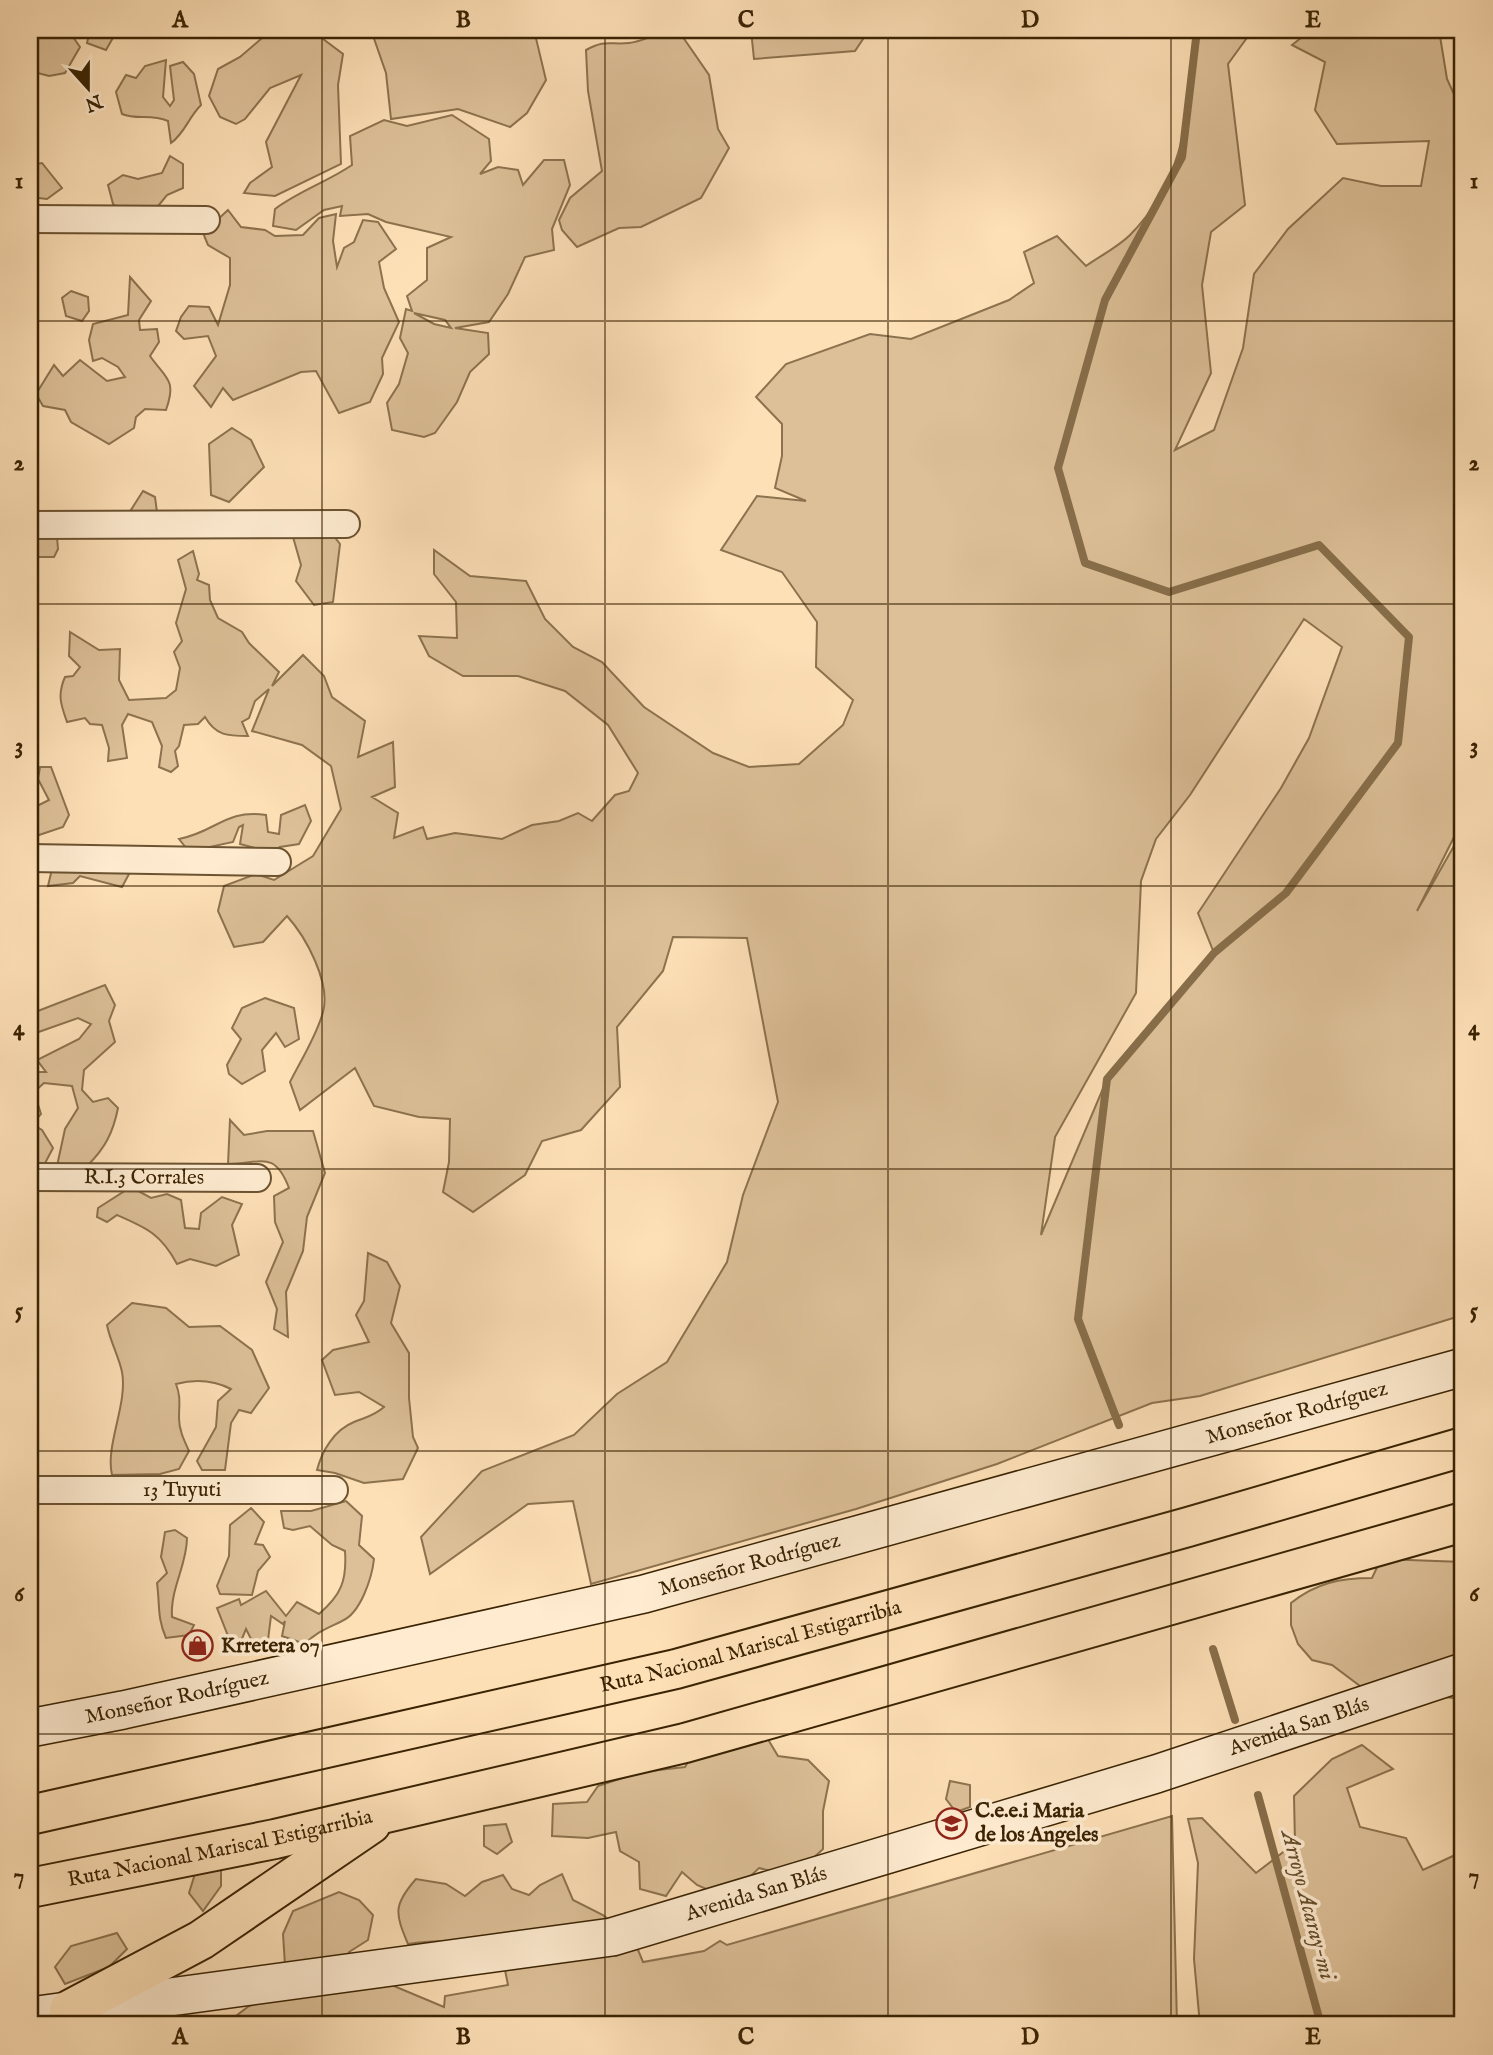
<svg xmlns="http://www.w3.org/2000/svg" width="1493" height="2055" font-family="'IM FELL English',serif">
<style>
.green{fill:#ddc098;stroke:#8c724e;stroke-width:2;fill-rule:evenodd}
.lines{fill:none;stroke-linecap:round;stroke-linejoin:round}
.stream{stroke:#876e4a;stroke-width:8}
.street-casing{stroke:#6b5230;stroke-width:30}
.secondary-casing{stroke:#3a2303;stroke-width:40}
.highway-casing{stroke:#3a2303;stroke-width:42}
.street{stroke:#feebd0;stroke-width:26}
.secondary{stroke:#feebd0;stroke-width:37}
.highway{stroke:#fee0b7;stroke-width:38}
.grid{fill:none;stroke:#3a2303;stroke-width:2;stroke-opacity:0.55}
.labels{text-anchor:middle;dominant-baseline:central;stroke-width:7;stroke-linejoin:round;paint-order:stroke}
.street-label{font-size:21px;fill:#3a2303;stroke:#feebd0}
.poi-label{font-size:21px;font-weight:bold;fill:#3a2303;stroke:#feebd0;text-anchor:start}
.water-label{font-size:23px;font-style:italic;fill:#674f2d;stroke:#feebd0}
.neatline{fill:none;stroke:#3a2303;stroke-width:2.5}
.grid-label{font-size:23px;text-anchor:middle;font-weight:bold;fill:#3a2303}
</style>
<rect width="100%" height="100%" fill="#fee0b7"/>
<filter id="stains"><feTurbulence type="fractalNoise" baseFrequency=".00286" numOctaves="4"/><feColorMatrix values="0 0 0 0 .2 0 0 0 0 .09 0 0 0 0 .02 0 0 0 .5 -.17"/></filter>
<radialGradient id="worn" r=".72"><stop offset=".6" stop-color="#630" stop-opacity="0"/><stop offset="1" stop-color="#630" stop-opacity=".3"/></radialGradient>
<g class="green">
<polygon points="42,30 68,30 80,47 65,73 49,76 30,71 30,33"/>
<polygon points="90,30 127,30 114,36 106,50 87,43"/>
<polygon points="258,30 311,30 343,54 338,85 341,164 275,196 244,193 250,183 272,167 266,142 301,75 270,88 245,119 236,124 220,117 209,96 218,69 240,57 261,39"/>
<polygon points="371,30 534,30 546,80 527,113 510,127 458,109 391,119 386,73"/>
<path d="M678,30l31,45 9,54 11,19 -28,50 -60,29 -22,1 -42,19 -15,-17 -3,-10 11,-22 32,-27 -14,-80 -2,-41c20,-11 23,-5 43,-7 14,-1 31,-12 49,-13z"/>
<polygon points="751,30 869,30 855,51 754,59"/>
<path d="M1197,30h49l3,5 -21,29 17,141 -34,27 -9,53 9,88 -36,77 39,-20 29,-82 11,-74 34,-45 55,-51 38,8h40l8,-45 -92,3 -22,-34 10,-48 -33,-17 19,-15h128l8,49 16,35v113l-6,6 6,-1v587l-46,92 46,-81v485l-263,81 -48,7 -155,61 -141,45 -265,75 -18,-83 -45,3 -98,70 -9,-37 61,-66 92,-36 43,-41 50,-32 60,-100 16,-67 35,-93 -31,-164 -74,-1 -10,34 -46,56 3,60 -39,43 -39,11 -17,34 -52,37 -30,-20 6,-30 1,-43 -31,-2 -45,-11 -19,-38 -55,42 -10,-28c11,-22 27,-47 33,-70 8,-29 -17,-75 -36,-96l-24,26 -29,5 -16,-36 6,-25 32,-12 18,6 39,-24 28,-47 -10,-43 -29,-21 -50,-14 17,-42 -14,12 -6,17 -7,4 6,14c-20,0 -32,0 -43,-19l-7,7 -14,1 -5,21 -4,5 3,15 -7,6 -12,-5 3,-21 -10,-24 -24,-8 -6,11 5,33 -19,3 1,-13 -7,-23 -12,-1 -5,-6 -18,4c-6,-17 -10,-27 -2,-45l8,-1 7,-9 -11,-11 1,-24 29,18 21,-1 -1,31 10,20 37,-2 10,-8 4,-22 -6,-16 8,-11 -6,-18 10,-34 -8,-29 15,-9 6,23 -2,6 12,5 1,15 8,18 24,14 7,11 30,29 -7,14 31,-31 21,21 8,21 33,24 -7,36 35,-15 2,45 -23,10 26,16 -4,25 29,-11 4,12 28,-6 47,6 30,-14 27,-4 19,-8 14,8 23,-26 14,-4 9,-18 -30,-48 -43,-34 -47,-15h-55l-34,-20 -10,-20 38,2 -1,-36 -22,-28v-24l36,26 56,5 19,38 28,28 29,15 42,45 69,46 36,14 50,-3 44,-39 10,-25 -37,-33 1,-45 -35,-50 -61,-22 36,-54 49,5 -31,-13 7,-32v-32l-26,-27 30,-33 84,-30 41,5 98,-39 25,-17 -10,-31 33,-16 29,30c14,-10 32,-19 44,-31 58,-58 58,-129 67,-205zM1304,619l38,28 -33,91 -28,50 -83,125 16,40 -107,126 -66,156 14,-98 81,-144 5,-112 15,-42 34,-44z"/>
<path d="M166,60l-3,37 7,9 4,-6 -4,-34 13,-4 11,12 7,31c-13,13 -16,28 -30,38l-3,-22c-17,-7 -32,-1 -46,-7l-6,-22 10,-17 10,3 9,-12z"/>
<path d="M452,115l37,24 2,22 -11,13 18,-7 20,3 5,15 21,-25h20l6,25 -18,44 2,21 -29,7 -17,37 -19,28 -34,6 33,5 1,21 -19,18 -13,30 -22,31 -11,4 -32,-7 -5,-27 12,-19 9,-31 -8,-15 6,-29 6,2 -5,-15 20,-16v-32l24,-11 -65,-15 -18,-8 -28,2 2,-10 -18,4 -28,20 -23,-4 2,-17c24,-18 52,-27 77,-44l-2,-29 34,-16 23,6zM414,313l31,7 6,8 -17,-4z"/>
<polygon points="170,156 183,164 183,188 167,195 150,216 130,217 113,204 108,185 123,175 138,179 162,173"/>
<polygon points="42,163 62,188 47,199 30,197 30,165"/>
<polygon points="228,210 241,227 265,230 275,236 303,235 319,218 336,214 333,241 337,267 344,248 354,242 363,220 378,222 396,249 379,262 384,288 399,322 382,358 383,374 370,402 339,413 316,371 301,372 233,400 223,388 211,407 194,386 216,356 208,336 184,339 176,331 181,317 189,306 209,307 218,325 230,285 230,258 208,245 203,233"/>
<path d="M130,277l21,24 -12,19 1,10 17,-1 2,13 -9,14c16,23 27,23 16,54l-21,-1 -9,8 -2,11 -25,16 -38,-22 -6,-12 -22,-4 -7,-12 18,-29 9,11 17,-16 27,21 18,-4 -7,-10 -16,-9 -9,3 -4,-21 4,-16 35,-9z"/>
<polygon points="71,291 88,297 89,311 82,321 66,316 62,298"/>
<polygon points="232,428 251,440 264,467 229,502 211,495 209,444"/>
<polygon points="143,491 155,497 157,512 129,513"/>
<polygon points="304,523 326,526 340,544 333,602 314,605 296,581 301,565 293,537"/>
<polygon points="57,537 58,549 54,557 30,557 30,538"/>
<polygon points="40,767 51,767 69,815 63,827 30,838 30,781 34,781 33,808 49,800 38,779"/>
<path d="M305,805l6,16 -12,23 -19,3 -10,5 -30,-8 3,-19 -4,2 -6,15 -28,6 -18,1 -8,-10c37,-7 46,-30 87,-24l2,17 11,2 2,-19z"/>
<polygon points="110,861 129,874 122,887 80,876 73,883 48,886 52,869"/>
<path d="M105,985l10,20 -6,16 6,21 -31,28 -2,20 11,12 15,-4 10,10c-5,25 -13,40 -30,57l-31,1 8,-37 13,-21 -6,-22 -28,-3 -10,9 7,22 -9,10 10,6 11,18 -10,19 -13,8v-103h16l-9,-12 42,-21 12,-15 -13,-6 -48,17v-21z"/>
<polygon points="265,998 294,1008 299,1039 285,1047 276,1033 262,1050 265,1071 242,1084 229,1074 227,1065 241,1039 232,1028 242,1008"/>
<path d="M230,1120l14,15 23,-4h46l12,42 -18,44 -4,34 -17,41 2,45 -14,-8 3,-20 -11,-27 17,-40 -8,-20 -1,-26 15,-8c-15,-39 -29,-24 -61,-24z"/>
<path d="M131,1187l20,11 16,-4 14,6 4,28 14,1 2,-16 21,-16 20,7 -10,21 7,30 -23,11 -26,-7 -13,5c-16,-30 -30,-36 -60,-49l-10,7 -10,-5 1,-9z"/>
<path d="M368,1253l19,9 13,24 -9,37 18,30v45l4,39 5,11 -15,31 -39,4 -29,-10 -18,-3c5,-19 17,-40 37,-48 12,-5 20,-6 30,-15l-25,-15 -24,3 -13,-35 11,-10 36,-8 -13,-27 8,-14z"/>
<path d="M132,1303l34,5 23,19 31,-1 32,24 17,38 -18,25 -12,-3 -8,13 -6,47h-23l-5,-9 19,-34 2,-26 13,-12c-18,-9 -36,-10 -55,-5 5,13 3,20 3,34 0,12 5,22 10,33l-10,18 -19,5 -48,1c-7,-30 16,-71 10,-103 -3,-15 -12,-31 -15,-47z"/>
<path d="M346,1501l16,15 -3,29 15,14c-2,18 -13,54 -32,62 -14,7 -26,11 -37,23l-23,-8 3,-15 -2,3 -12,-8 -3,24 -16,1 -6,-12 -5,12 1,9 -12,1v-10l-13,-33 22,-9 2,6 25,-14 20,25 11,-14 22,12c22,-19 28,-33 26,-63l-13,-6 -22,-19 -17,4 -9,-2 -3,-17h30z"/>
<polygon points="251,1508 264,1522 255,1544 263,1545 270,1557 258,1571 252,1595 220,1594 217,1586 229,1556 230,1525"/>
<path d="M175,1530l12,8c0,27 -17,51 -15,79l22,8 -5,10 -23,3c-9,-20 -6,-33 -9,-55l10,-10 -6,-16 4,-25z"/>
<path d="M1381,1559l82,3v137l-99,-10 -32,-24 -20,-5 -14,-16 -7,-19v-22c25,-20 49,-25 81,-25z"/>
<path d="M766,1736l12,20 30,4 21,21 -6,30v38c-25,23 -30,28 -64,19l-19,18 -25,7 -18,-8 -15,-13 -16,24 -26,-7 -1,-27 -19,-11 -4,-19 -28,6 -36,-2 1,-32 34,-2 11,-16 43,-14 44,-5 11,-19z"/>
<polygon points="1362,1745 1393,1769 1347,1788 1360,1827 1406,1838 1423,1870 1453,1856 1463,1862 1463,2025 1200,2025 1194,1959 1198,1863 1188,1819 1202,1818 1256,1873 1295,1843 1294,1796 1332,1759"/>
<polygon points="950,1781 970,1785 970,1807 956,1812 946,1799"/>
<path d="M1172,1816l5,209h-820l-33,-5 -13,5h-74l-1,-9 13,-10 23,-7 14,-18 -3,-47 10,-23 46,-19 20,8 14,15 -5,25 -19,12 -4,30 49,4 50,21 1,-11 63,-11 -4,-20c-40,-23 -49,-28 -96,-21 -13,-31 -15,-39 8,-65l30,5 19,12 17,-14 21,-7 9,14 17,6 11,-10 22,-11 11,26 30,15 31,25 9,22 61,-11 16,-10 7,4z"/>
<polygon points="506,1824 512,1842 497,1854 484,1846 484,1826"/>
<polygon points="198,1864 221,1865 221,1886 203,1911 189,1893"/>
<polygon points="117,1933 127,1949 109,1967 65,1984 55,1967 71,1946"/>
</g>
<g class="lines">
<g class="stream">
<polyline points="1119,1425 1078,1319 1107,1079 1214,953 1286,893 1398,743 1409,637 1319,545 1169,592 1085,563 1058,468 1105,300 1182,157 1197,30"/>
<polyline points="1213,1649 1235,1720"/>
<polyline points="1258,1795 1321,2025"/>
</g>
<defs>
<g id="street">
<polyline points="30,219 206,220"/>
<polyline points="30,525 346,524"/>
<polyline points="30,858 277,862"/>
<path id="s1" d="M30,1177l227,1"/>
<path id="s2" d="M30,1490h304"/>
</g>
<g id="secondary">
<path id="s3" d="M30,1728l93,-18 521,-116 819,-227"/>
<path id="s4" d="M30,2016l582,-79 544,-163 307,-102"/>
</g>
<g id="highway">
<path id="s5" d="M30,1815l646,-146 512,-142 275,-80"/>
<path id="s6" d="M30,1888l245,-49 410,-96 778,-221"/>
<polyline points="69,2010 201,1940 371,1824"/>
</g>
</defs>
<use href="#street" class="street-casing"/>
<use href="#secondary" class="secondary-casing"/>
<use href="#highway" class="highway-casing"/>
<use href="#street" class="street"/>
<use href="#secondary" class="secondary"/>
<use href="#highway" class="highway"/>
</g>
<path class="grid" d="M322,30v1995M605,30v1995M888,30v1995M1171,30v1995M30,321h1433M30,604h1433M30,886h1433M30,1169h1433M30,1451h1433M30,1734h1433"/>
<defs>
<symbol id="shop-ring" viewBox="-11 -11 22 22"><circle r="9.5" fill="#feebd0" stroke="#8f2418" stroke-width="1.5"/><path d="M-5-2.5h2.3a2.7 3.5 0 0 1 5.4 0H5L5.5 6h-11ZM-1.5-2.5h3a1.5 2.3 0 0 0-3 0Z" fill="#8f2418"/></symbol>
<symbol id="school-ring" viewBox="-11 -11 22 22"><circle r="9.5" fill="#feebd0" stroke="#8f2418" stroke-width="1.5"/><path d="M0-5L7-2L0 1L-7-2ZM-4 1L0 2.5L4 1V4Q0 6-4 4Z" fill="#8f2418"/></symbol>
</defs>
<g fill-rule="evenodd">
<use href="#shop-ring" x="180" y="1628" width="35" height="35"/>
<use href="#school-ring" x="934" y="1806" width="35" height="35"/>
</g>
<g class="labels">
<g class="street-label">
<text stroke="none"><textPath href="#s1" startOffset="114">R.I.3 Corrales</textPath></text>
<text stroke="none"><textPath href="#s3" startOffset="1306">Monseñor Rodríguez</textPath></text>
<text stroke="none"><textPath href="#s2" startOffset="152">13 Tuyuti</textPath></text>
<text stroke="none"><textPath href="#s3" startOffset="738">Monseñor Rodríguez</textPath></text>
<text stroke="none"><textPath href="#s5" startOffset="740">Ruta Nacional Mariscal Estigarribia</textPath></text>
<text stroke="none"><textPath href="#s3" startOffset="150">Monseñor Rodríguez</textPath></text>
<text stroke="none"><textPath href="#s4" startOffset="1306">Avenida San Blás</textPath></text>
<text stroke="none"><textPath href="#s6" startOffset="194">Ruta Nacional Mariscal Estigarribia</textPath></text>
<text stroke="none"><textPath href="#s4" startOffset="738">Avenida San Blás</textPath></text>
</g>
<g class="poi-label">
<text x="221" y="1646">Krretera 07</text>
<text x="975" y="1811">C.e.e.i Maria<tspan x="975" dy="24">de los Angeles</tspan></text>
</g>
<g class="water-label">
<text transform="translate(1308 1905) rotate(75)">Arroyo Acaray-mi</text>
</g>
</g>
<rect width="1493" height="2055" fill="none" stroke="#fee0b7" stroke-width="77"/>
<g transform="translate(88 88) rotate(159)" stroke="#feebd0" stroke-width="5" paint-order="stroke">
<path d="M0-5L12 26L0 18L-12 26Z" fill="#3a2303"/>
<text y="-10" font-size="19" font-weight="bold" text-anchor="middle" fill="#3a2303">N</text>
</g>
<rect x="38" y="38" width="1416" height="1978" class="neatline"/>
<g class="grid-label">
<text x="180" y="27">A</text>
<text x="463" y="27">B</text>
<text x="746" y="27">C</text>
<text x="1030" y="27">D</text>
<text x="1313" y="27">E</text>
<text x="19" y="188">1</text>
<text x="1474" y="188">1</text>
<text x="19" y="470">2</text>
<text x="1474" y="470">2</text>
<text x="19" y="753">3</text>
<text x="1474" y="753">3</text>
<text x="19" y="1035">4</text>
<text x="1474" y="1035">4</text>
<text x="19" y="1318">5</text>
<text x="1474" y="1318">5</text>
<text x="19" y="1601">6</text>
<text x="1474" y="1601">6</text>
<text x="19" y="1883">7</text>
<text x="1474" y="1883">7</text>
<text x="180" y="2044">A</text>
<text x="463" y="2044">B</text>
<text x="746" y="2044">C</text>
<text x="1030" y="2044">D</text>
<text x="1313" y="2044">E</text>
</g>
<rect width="100%" height="100%" filter="url(#stains)"/>
<rect width="100%" height="100%" fill="url(#worn)"/>
</svg>
